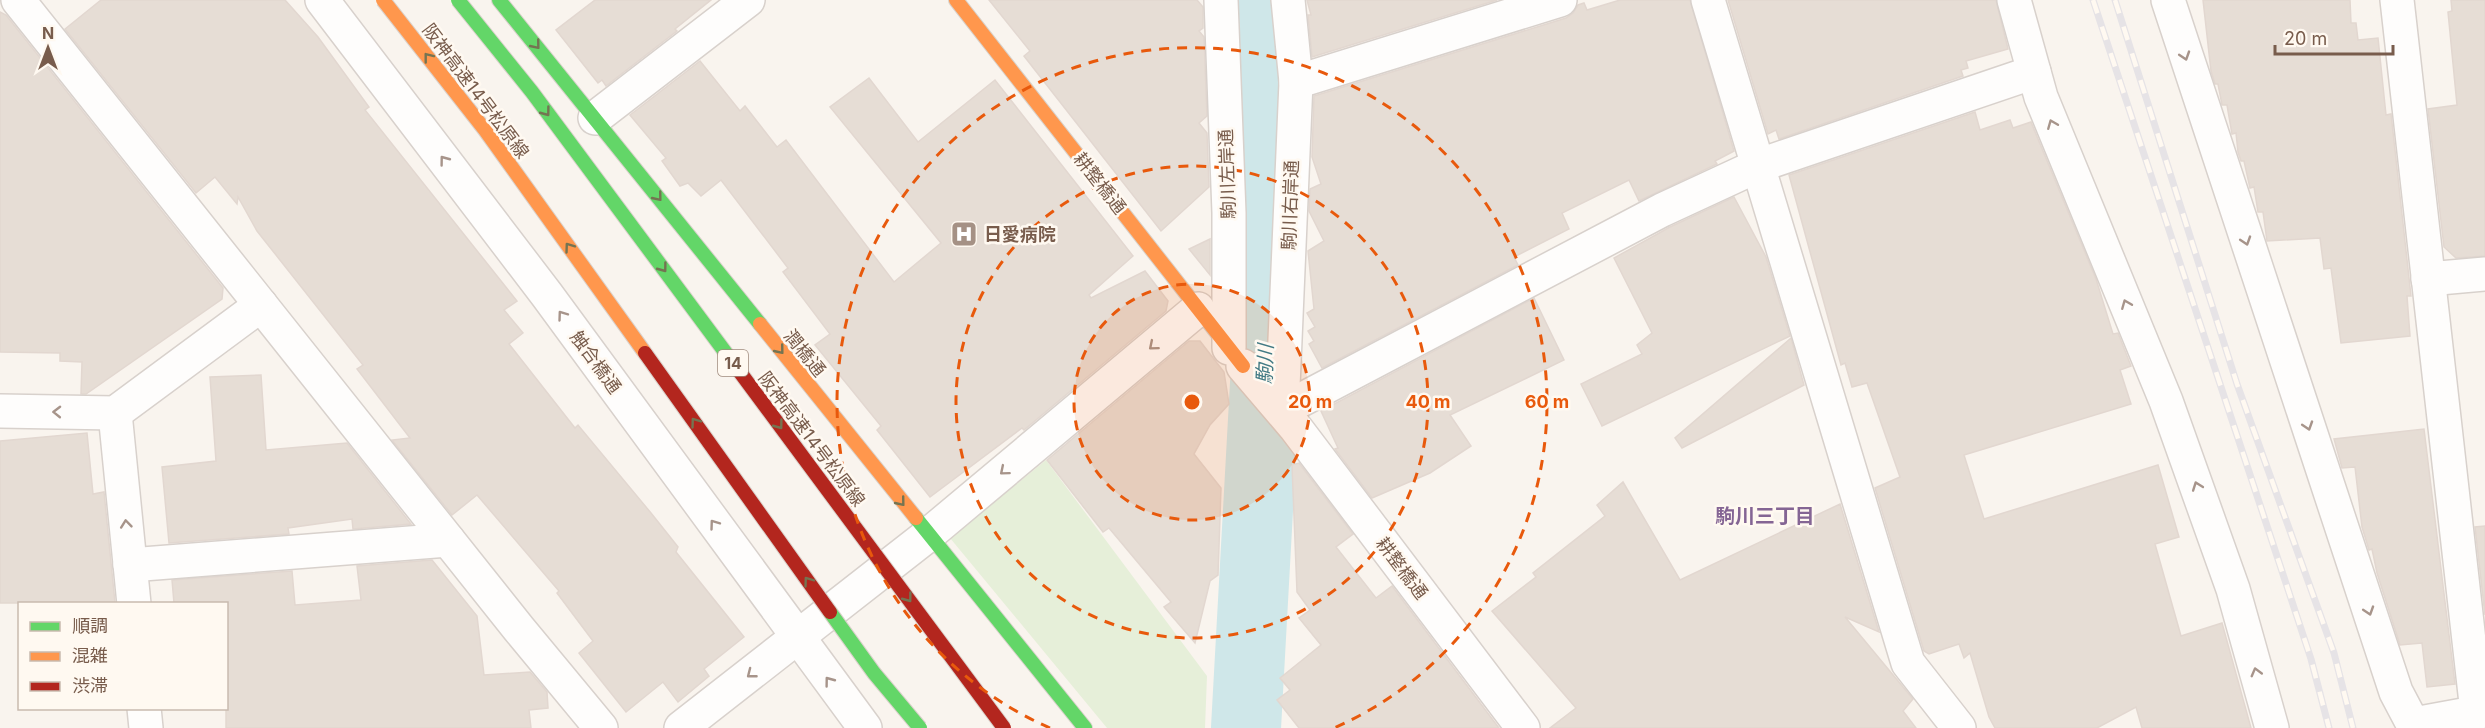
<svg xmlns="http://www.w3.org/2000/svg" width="2485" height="728" font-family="Inter,'Noto Sans JP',sans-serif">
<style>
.green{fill:#e6efd9}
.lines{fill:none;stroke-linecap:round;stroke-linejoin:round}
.river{stroke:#cfe7e9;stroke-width:70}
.building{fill:#e6ddd5;stroke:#e2d7d0;stroke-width:1.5}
.street-casing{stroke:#d8d1cc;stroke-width:36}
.fast-casing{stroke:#d8d1ca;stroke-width:16}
.slow-casing{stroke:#d8d1ca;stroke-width:16}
.street{stroke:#fefdfc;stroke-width:33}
.fast{stroke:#63d668;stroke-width:14}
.slow{stroke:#ff974d;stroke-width:14}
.rail-casing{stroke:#e6e3e6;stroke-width:7}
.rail{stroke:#fff9f1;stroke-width:4.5;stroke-dasharray:14;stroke-linecap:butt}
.fast-bridge-casing{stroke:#dad1cb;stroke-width:16;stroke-linecap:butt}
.slow-bridge-casing{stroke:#dad1cb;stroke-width:16;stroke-linecap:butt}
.jam-bridge-casing{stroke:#dad1cb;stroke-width:16;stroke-linecap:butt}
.fast-bridge{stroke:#63d668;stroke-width:14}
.slow-bridge{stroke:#ff974d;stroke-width:14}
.jam-bridge{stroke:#b3261e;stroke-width:14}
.oneway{stroke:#747452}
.oneway2{stroke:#a7948a}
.ring{fill:none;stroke:#e8590c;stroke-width:3;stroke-dasharray:10 8}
.labels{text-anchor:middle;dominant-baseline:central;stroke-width:5;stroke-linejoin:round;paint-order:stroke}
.shield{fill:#fff9f1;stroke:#a08b7e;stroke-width:1.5}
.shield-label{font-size:16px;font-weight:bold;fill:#785c4c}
.street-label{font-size:18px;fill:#785c4c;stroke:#fff9f1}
.poi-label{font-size:18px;font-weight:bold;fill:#785c4c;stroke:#fff9f1;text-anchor:start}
.water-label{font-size:20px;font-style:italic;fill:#427a84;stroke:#fff9f1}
.neighbourhood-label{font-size:20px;font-weight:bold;fill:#846594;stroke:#fff9f1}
.centre{fill:#e8590c;stroke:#fff9f1;stroke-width:3}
.ring-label{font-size:18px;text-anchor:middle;font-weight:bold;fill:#e8590c;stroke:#fff9f1;stroke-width:5;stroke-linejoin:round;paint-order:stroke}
</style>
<rect width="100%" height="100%" fill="#f9f4ee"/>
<polygon class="green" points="1046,460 1207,676 1205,728 1107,728 950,538"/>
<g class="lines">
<polyline class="river" points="1246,728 1267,347 1258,0"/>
</g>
<g class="building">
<polygon points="101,0 285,0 318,37 369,107 365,110 517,301 504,310 523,333 509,344 575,428 578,425 651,513 678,547 676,552 744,637 704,669 709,676 678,702 663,682 626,712 579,653 593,641 557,593 559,591 477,495 452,515 392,440 410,438 357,369 363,365 257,231 238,197 237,204 215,177 196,193 65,29"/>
<polygon points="595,0 711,0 675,29 677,31 606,86 602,80 598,83 556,30"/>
<polygon points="989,0 1197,0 1203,7 1203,28 1199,31 1204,37 1207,116 1199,123 1207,133 1209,187 1161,231 1024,56 1030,51"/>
<polygon points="1307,0 1497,0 1312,57 1308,15 1311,15"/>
<polygon points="1620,0 1690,0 1734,151 1715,161 1717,164 1639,201 1629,180 1562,213 1569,229 1514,257 1518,265 1322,368 1309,344 1314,341 1308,331 1315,327 1307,313 1314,309 1308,251 1324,241 1309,211 1310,189 1321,184 1312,157 1314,96 1566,18 1573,13 1578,5 1584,3 1587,10"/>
<polygon points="1728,0 1996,0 2008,49 1966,61 1968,68 1961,70 1963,76 1779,139 1776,130 1768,134"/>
<polygon points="2203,0 2350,0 2351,23 2356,23 2358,40 2378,38 2386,115 2391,114 2411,296 2407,296 2410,336 2341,343 2331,268 2324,269 2320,238 2267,241 2263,212 2258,212 2254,187 2250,188 2244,161 2241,161 2238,152 2236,133 2232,134 2227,105 2222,105 2218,84 2215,84 2211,71"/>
<polygon points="2451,0 2485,0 2485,256 2456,258 2444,247 2428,109 2457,105 2448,12 2452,11"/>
<polygon points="0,12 6,15 223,288 222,299 86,394 81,394 82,362 60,361 60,353 0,352"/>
<polygon points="700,61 740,111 745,106 777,147 786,140 894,282 941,243 830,107 869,78 918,142 995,80 1133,256 1089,295 1091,298 1145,271 1168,301 1166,311 1024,430 1022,428 930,497 877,430 881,426 815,345 830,334 783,272 788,268 721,180 701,196 688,183 680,186 662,161 666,158 630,115"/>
<polygon points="1975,112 1980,130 2010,120 2013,128 2031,122 2096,279 2113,334 2118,333 2131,366 2120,370 2131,404 1964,455 1984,519 2158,465 2179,537 2155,544 2181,636 2222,623 2251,728 2142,728 2136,707 2097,728 1995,728 1989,717 1970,653 1964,658 1959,644 1929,654 1924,651 1875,488 1900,477 1867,383 1852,387 1845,363 1841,365 1789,175"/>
<polygon points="1734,197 1766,257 1790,336 1602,426 1581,384 1642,354 1637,345 1652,333 1614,258 1670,227"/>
<polygon points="1210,239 1210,275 1189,249"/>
<polygon points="1534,298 1564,360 1450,415 1471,446 1430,473 1372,498 1335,449 1338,448 1321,411"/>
<polygon points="1791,338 1804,385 1682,448 1675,438"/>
<polygon points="1189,341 1200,341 1224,372 1229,404 1210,425 1194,454 1221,488 1218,575 1210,581 1195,643 1164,607 1171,602 1109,528 1103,532 1047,460"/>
<polygon points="261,375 266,450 347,443 411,524 353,529 352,519 288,528 289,534 169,543 162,467 216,461 210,377"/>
<polygon points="2424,429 2455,684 2427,687 2422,643 2400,645 2377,573 2372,549 2369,550 2362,527 2355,467 2342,468 2334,439"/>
<polygon points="87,433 93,494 104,492 115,603 0,603 0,441"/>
<polygon points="1299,463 1353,534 1336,547 1376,598 1392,586 1499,728 1299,728 1277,700 1290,690 1280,678 1321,645 1299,618 1310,610 1297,592 1292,465"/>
<polygon points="1623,482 1680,580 1840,504 1879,632 1845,617 1913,699 1903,711 1916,728 1550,728 1576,708 1492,611 1536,577 1533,573 1605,516 1597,505"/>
<polygon points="2485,526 2485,615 2475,527"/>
<polygon points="432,560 477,616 484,675 530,672 547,692 548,708 529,710 531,728 226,728 226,603 174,603 172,580 292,571 295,605 361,600 357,566"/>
</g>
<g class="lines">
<defs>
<g id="street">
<polyline points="18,0 519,629 601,728"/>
<polyline points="322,0 547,295 865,728"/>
<polyline points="1221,0 1229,213 1229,348"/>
<polyline points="1708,0 1908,663 1959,728"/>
<polyline points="2014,0 2041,97 2166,401 2233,589 2272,728"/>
<polyline points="2168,0 2396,692 2415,728"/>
<polyline points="2397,0 2477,712"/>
<polyline points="1296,82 1560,0"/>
<polyline points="595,118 748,0"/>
<polyline points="2428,279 2485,274"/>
<polyline points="1243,366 1295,427 1523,728"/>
<polyline points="1282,410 1662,210 1757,166 2034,72"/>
<polyline points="1282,410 1296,82 1288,0"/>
<polyline points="0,411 115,413 261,305"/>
<polyline points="115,413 134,604"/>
<polyline points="130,565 448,540"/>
<polyline points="144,708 146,728"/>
<polyline points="2414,724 2485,711"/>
<polyline points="681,728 928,535 1198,309"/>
</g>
<g id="fast">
<polyline points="499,0 760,324"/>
<polyline points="916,518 1085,728"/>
</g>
<g id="slow">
<polyline points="956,0 1243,366"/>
<polyline points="760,324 916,518"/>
</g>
</defs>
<use href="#street" class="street-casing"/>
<use href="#fast" class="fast-casing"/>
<use href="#slow" class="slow-casing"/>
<use href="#street" class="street"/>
<use href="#fast" class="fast"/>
<use href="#slow" class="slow"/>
<defs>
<g id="rail">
<polyline points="2093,0 2311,659 2329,728"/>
<polyline points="2115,0 2237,384 2334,653 2353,728"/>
</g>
</defs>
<use href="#rail" class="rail-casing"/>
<use href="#rail" class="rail"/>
<defs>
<g id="fast-bridge">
<polyline points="458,0 532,92 731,360"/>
<polyline points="830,612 874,673 920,728"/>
</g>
<polyline id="slow-bridge" points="383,0 485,130 645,353"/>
<g id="jam-bridge">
<polyline points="645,353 830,612"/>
<polyline points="731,360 1004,728"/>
</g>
</defs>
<use href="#fast-bridge" class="fast-bridge-casing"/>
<use href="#slow-bridge" class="slow-bridge-casing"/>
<use href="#jam-bridge" class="jam-bridge-casing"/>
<use href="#fast-bridge" class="fast-bridge"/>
<use href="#slow-bridge" class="slow-bridge"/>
<use href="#jam-bridge" class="jam-bridge"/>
</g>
<defs><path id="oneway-chevron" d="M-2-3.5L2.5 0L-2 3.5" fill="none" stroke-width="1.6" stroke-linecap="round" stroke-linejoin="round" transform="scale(1.5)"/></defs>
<g class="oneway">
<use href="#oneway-chevron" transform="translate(536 45) rotate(51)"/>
<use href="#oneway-chevron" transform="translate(428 57) rotate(-128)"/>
<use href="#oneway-chevron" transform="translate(546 112) rotate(53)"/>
<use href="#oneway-chevron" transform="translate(658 197) rotate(51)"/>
<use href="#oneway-chevron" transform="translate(569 247) rotate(-126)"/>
<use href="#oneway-chevron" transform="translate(663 268) rotate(53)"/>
<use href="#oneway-chevron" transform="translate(780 350) rotate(51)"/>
<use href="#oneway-chevron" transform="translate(695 422) rotate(-126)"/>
<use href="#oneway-chevron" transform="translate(779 425) rotate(53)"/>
<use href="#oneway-chevron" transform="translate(901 502) rotate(51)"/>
<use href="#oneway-chevron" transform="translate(808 581) rotate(-126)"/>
<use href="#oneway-chevron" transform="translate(908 598) rotate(53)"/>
</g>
<g class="oneway2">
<use href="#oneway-chevron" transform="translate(2185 56) rotate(72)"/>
<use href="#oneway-chevron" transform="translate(2052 124) rotate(-112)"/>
<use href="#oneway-chevron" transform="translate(444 160) rotate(-127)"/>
<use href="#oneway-chevron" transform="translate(2246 241) rotate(72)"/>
<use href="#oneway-chevron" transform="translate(2126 304) rotate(-112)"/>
<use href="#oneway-chevron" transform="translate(562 315) rotate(-126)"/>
<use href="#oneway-chevron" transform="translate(1153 346) rotate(140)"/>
<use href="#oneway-chevron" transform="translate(57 412) rotate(-179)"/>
<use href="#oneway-chevron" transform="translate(2308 426) rotate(72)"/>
<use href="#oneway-chevron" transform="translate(1004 471) rotate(140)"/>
<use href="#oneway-chevron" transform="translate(2197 486) rotate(-110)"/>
<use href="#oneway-chevron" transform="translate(126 524) rotate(-96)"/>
<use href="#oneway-chevron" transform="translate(714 524) rotate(-126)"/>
<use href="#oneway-chevron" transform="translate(2369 611) rotate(72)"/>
<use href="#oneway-chevron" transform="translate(2256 672) rotate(-105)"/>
<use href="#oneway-chevron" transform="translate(751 674) rotate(142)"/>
<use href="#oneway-chevron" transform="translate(829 681) rotate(-127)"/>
</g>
<circle cx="1192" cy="402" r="118" fill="#e8590c" fill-opacity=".12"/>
<g class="ring">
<circle cx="1192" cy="402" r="118"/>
<circle cx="1192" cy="402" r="236"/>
<path d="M1050 728A355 355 0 1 1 1334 728"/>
</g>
<defs>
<symbol id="hospital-square" viewBox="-11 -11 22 22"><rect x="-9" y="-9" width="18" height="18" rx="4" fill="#a59185" stroke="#fff9f1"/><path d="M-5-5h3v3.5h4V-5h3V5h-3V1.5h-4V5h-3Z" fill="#fff"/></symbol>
</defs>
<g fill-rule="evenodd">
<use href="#hospital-square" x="949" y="219" width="30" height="30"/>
</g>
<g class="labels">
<rect class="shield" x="718" y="350" width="30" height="26" rx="4.5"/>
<g class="shield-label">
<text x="733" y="363">14</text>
</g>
<g class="street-label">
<text transform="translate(476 91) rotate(53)">阪神高速14号松原線</text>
<text transform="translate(1227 174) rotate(-92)">駒川左岸通</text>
<text transform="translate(1100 183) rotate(52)">耕整橋通</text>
<text transform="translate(1290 205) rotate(-88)">駒川右岸通</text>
<text transform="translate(805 353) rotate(51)">潤橋通</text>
<text transform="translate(596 362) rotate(54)">触合橋通</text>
<text transform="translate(812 439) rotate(53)">阪神高速14号松原線</text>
<text transform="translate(1402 568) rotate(53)">耕整橋通</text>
</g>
<g class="poi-label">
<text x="984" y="234">日愛病院</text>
</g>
<g class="water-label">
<text transform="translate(1265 364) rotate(-88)">駒川</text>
</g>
<g class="neighbourhood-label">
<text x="1765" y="516">駒川三丁目</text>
</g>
</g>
<circle cx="1192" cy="402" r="9" class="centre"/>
<g class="ring-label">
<text x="1310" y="408">20 m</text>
<text x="1428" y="408">40 m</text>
<text x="1547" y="408">60 m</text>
</g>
<rect x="18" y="602" width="210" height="108" fill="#fff9f1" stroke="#c9baaf" stroke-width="1.5"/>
<rect x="30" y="622" width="30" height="9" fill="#63d668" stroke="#c9baaf" stroke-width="1.5"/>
<text x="72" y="632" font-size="18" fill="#785c4c">順調</text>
<rect x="30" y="652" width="30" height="9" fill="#ff974d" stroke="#c9baaf" stroke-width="1.5"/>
<text x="72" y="662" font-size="18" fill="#785c4c">混雑</text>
<rect x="30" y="682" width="30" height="9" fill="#b3261e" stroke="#c9baaf" stroke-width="1.5"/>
<text x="72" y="692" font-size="18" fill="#785c4c">渋滞</text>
<g transform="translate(48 48)" stroke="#fff9f1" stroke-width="4.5" paint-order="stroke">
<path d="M0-4.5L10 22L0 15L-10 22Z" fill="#785c4c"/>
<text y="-9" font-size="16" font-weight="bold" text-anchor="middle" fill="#785c4c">N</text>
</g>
<path d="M2275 45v9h118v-9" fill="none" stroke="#785c4c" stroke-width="3"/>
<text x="2284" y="45" font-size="18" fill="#785c4c" stroke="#fff9f1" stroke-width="4.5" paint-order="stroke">20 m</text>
</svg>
